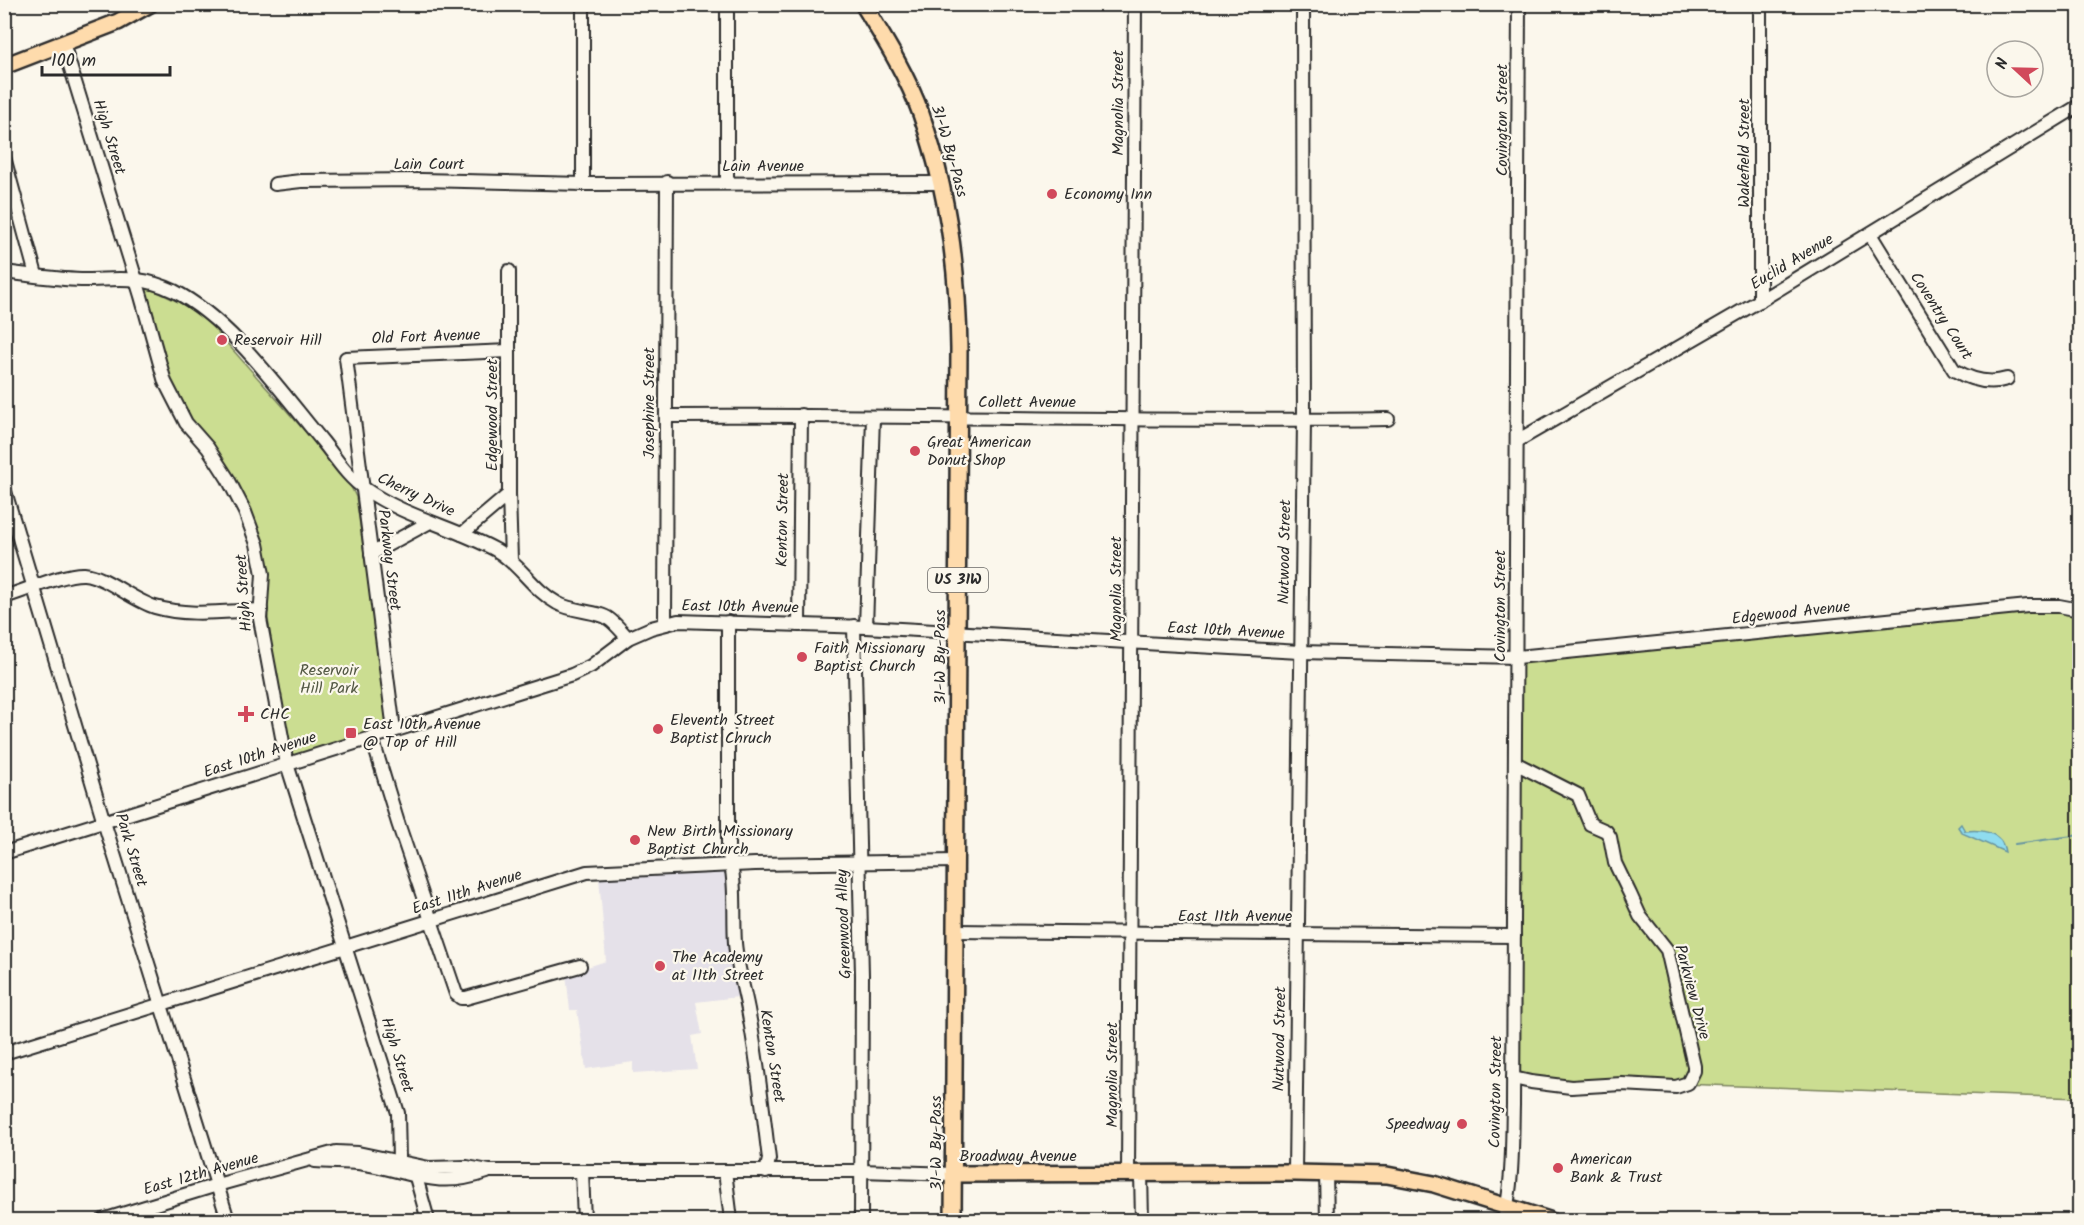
<svg xmlns="http://www.w3.org/2000/svg" width="2084" height="1225" font-family="Kalam,sans-serif">
<style>
.built{fill:#e5e1e9}
.green{fill:#cbdd91;stroke:#7b845e;stroke-width:1.5}
.water{fill:#8fdcef;stroke:#6795a1;stroke-width:1.5}
.lines{fill:none;stroke-linecap:round;stroke-linejoin:round}
.stream{stroke:#6795a1;stroke-width:2}
.minor-casing{stroke:#2b2b2b;stroke-width:16}
.major-casing{stroke:#2b2b2b;stroke-width:20}
.minor{stroke:#fbf7ec;stroke-width:12}
.major{stroke:#fedbac;stroke-width:15}
.poi-dot{fill:#d1495b;stroke:#fbf7ec;stroke-width:2}
.labels{text-anchor:middle;dominant-baseline:central;stroke-width:4.5;stroke-linejoin:round;paint-order:stroke}
.shield{fill:#fbf7ec;stroke:#696865;stroke-width:1.5}
.shield-label{font-size:15px;font-weight:bold;fill:#2b2b2b}
.street-label{font-size:16px;fill:#2b2b2b;stroke:#fbf7ec}
.poi-label{font-size:16px;fill:#2b2b2b;stroke:#fbf7ec;text-anchor:start}
.park-label{font-size:16px;fill:#535844;stroke:#fbf7ec}
</style>
<rect width="100%" height="100%" fill="#fbf7ec"/>
<filter id="ink" filterUnits="userSpaceOnUse"><feTurbulence type="fractalNoise" baseFrequency=".0167" numOctaves="2"/><feDisplacementMap in="SourceGraphic" scale="12" xChannelSelector="R" yChannelSelector="G"/><feConvolveMatrix kernelMatrix="1 2 1 2 8 2 1 2 1" color-interpolation-filters="sRGB"/></filter>
<g filter="url(#ink)">
<polygon class="built" points="726,870 731,972 738,997 696,1002 702,1034 692,1036 697,1069 633,1073 633,1062 586,1069 577,1010 570,1010 566,974 606,961 599,877"/>
<g class="green">
<polygon points="147,287 187,306 208,322 334,464 348,481 356,497 388,720 387,726 297,755 294,755 291,752 284,728 276,679 268,619 265,556 174,392 144,289"/>
<polygon points="2075,608 2079,610 2079,1098 1513,1078 1517,657"/>
</g>
<path class="water" d="M1961,824l4,7c16,-2 37,0 40,21l-43,-19 -4,-6z"/>
<g class="lines">
<polyline class="stream" points="2015,844 2080,835"/>
<defs>
<g id="minor">
<polyline points="727,4 727,182"/>
<polyline points="1760,4 1760,301"/>
<polyline points="63,43 141,296 165,382 186,423 208,448 228,479 245,512 257,544 263,574 260,619 287,764 398,1113 399,1161"/>
<polyline points="4,157 36,275"/>
<polyline points="275,184 301,181 422,180 583,184 942,183"/>
<polyline points="583,184 583,4"/>
<path d="M1870,234l84,136c17,10 34,15 53,9"/>
<polyline points="509,271 509,494 511,560"/>
<path d="M4,272c26,3 52,7 77,8 37,0 57,-6 93,11 57,29 108,102 149,151 12,15 25,36 42,47 40,28 89,38 131,61 24,14 37,40 61,53 15,9 42,8 52,16 7,5 13,13 19,19"/>
<path d="M666,416c241,-2 481,7 722,3"/>
<polyline points="1517,441 1766,297 2080,105"/>
<polyline points="4,488 104,822 228,1220"/>
<polyline points="462,534 509,494"/>
<polyline points="371,554 430,522"/>
<path d="M4,597c21,-6 60,-24 80,-23 22,2 48,26 71,33 34,10 71,4 106,3"/>
<path d="M728,622v230c9,30 5,60 7,91 2,24 10,48 14,72 9,47 14,96 20,144l-3,13"/>
<polyline points="665,624 667,182"/>
<polyline points="799,625 801,415"/>
<polyline points="854,626 862,975 861,1220"/>
<polyline points="866,627 873,417"/>
<polyline points="394,730 346,358 509,351"/>
<polyline points="372,738 398,823 456,994 461,998 466,998 580,966"/>
<polyline points="4,853 572,675 591,666 628,638 651,628 678,621 866,627 1300,652 1517,657 2028,606 2059,606 2080,610"/>
<polyline points="955,931 1514,936"/>
<polyline points="4,1053 587,872 755,864 956,861"/>
<polyline points="1513,1078 1531,1082 1571,1087 1622,1084 1676,1087 1688,1083 1694,1071 1694,1066 1667,950 1640,916 1630,894 1615,863 1610,837 1606,831 1590,824 1578,795 1515,763"/>
<path d="M315,1161c14,1 29,1 43,2 50,6 75,28 129,9"/>
<polyline points="582,1171 584,1220"/>
<polyline points="725,1171 731,1220"/>
<polyline points="1128,1173 1135,4"/>
<polyline points="1141,1173 1142,1220"/>
<polyline points="1295,1173 1304,420 1303,4"/>
<polyline points="1326,1173 1327,1220"/>
<polyline points="416,1177 428,1220"/>
<polyline points="103,1220 217,1185 336,1152 358,1153 429,1168 467,1167 489,1171 861,1171 953,1174"/>
<path d="M1504,1220c9,-37 8,-76 9,-115l6,-1101"/>
</g>
<g id="major">
<path d="M863,4c22,36 44,71 58,110 27,76 37,155 38,235l-6,871"/>
<polyline points="4,66 118,22 150,4"/>
<polyline points="953,1174 1295,1173 1387,1175 1434,1184 1549,1220"/>
</g>
</defs>
<use href="#minor" class="minor-casing"/>
<use href="#major" class="major-casing"/>
<use href="#minor" class="minor"/>
<use href="#major" class="major"/>
</g>
</g>
<g class="poi-dot">
<circle cx="1052" cy="194" r="6"/>
<circle cx="222" cy="340" r="6"/>
<circle cx="915" cy="451" r="6"/>
<circle cx="802" cy="657" r="6"/>
<path d="M243 705h6v6h6v6h-6v6h-6v-6h-6v-6h6z"/>
<circle cx="658" cy="729" r="6"/>
<rect x="345" y="727" width="12" height="12" rx="3"/>
<circle cx="635" cy="840" r="6"/>
<circle cx="660" cy="966" r="6"/>
<circle cx="1462" cy="1124" r="6"/>
<circle cx="1558" cy="1168" r="6"/>
</g>
<g class="labels">
<rect class="shield" x="928" y="568" width="60" height="24" rx="4.5"/>
<g class="shield-label">
<text x="958" y="580">US 31W</text>
</g>
<g class="street-label">
<text transform="translate(1118 103) rotate(-90)">Magnolia Street</text>
<text transform="translate(1502 120) rotate(-90)">Covington Street</text>
<text transform="translate(109 137) rotate(73)">High Street</text>
<text transform="translate(949 151) rotate(74)">31-W By-Pass</text>
<text transform="translate(1744 153) rotate(-90)">Wakefield Street</text>
<text x="429" y="164">Lain Court</text>
<text x="763" y="166">Lain Avenue</text>
<text transform="translate(1792 262) rotate(-31)">Euclid Avenue</text>
<text transform="translate(1941 316) rotate(57)">Coventry Court</text>
<text transform="translate(426 337) rotate(-2)">Old Fort Avenue</text>
<text x="1027" y="402">Collett Avenue</text>
<text transform="translate(649 403) rotate(-90)">Josephine Street</text>
<text transform="translate(492 415) rotate(-90)">Edgewood Street</text>
<text transform="translate(416 495) rotate(25)">Cherry Drive</text>
<text transform="translate(783 520) rotate(-89)">Kenton Street</text>
<text transform="translate(1285 552) rotate(-89)">Nutwood Street</text>
<text transform="translate(389 560) rotate(83)">Parkway Street</text>
<text transform="translate(1116 589) rotate(-90)">Magnolia Street</text>
<text transform="translate(244 593) rotate(-94)">High Street</text>
<text transform="translate(1500 606) rotate(-90)">Covington Street</text>
<text transform="translate(740 607) rotate(1)">East 10th Avenue</text>
<text transform="translate(1791 613) rotate(-6)">Edgewood Avenue</text>
<text transform="translate(1226 631) rotate(3)">East 10th Avenue</text>
<text transform="translate(940 657) rotate(-90)">31-W By-Pass</text>
<text transform="translate(260 755) rotate(-18)">East 10th Avenue</text>
<text transform="translate(131 850) rotate(73)">Park Street</text>
<text transform="translate(467 892) rotate(-18)">East 11th Avenue</text>
<text x="1235" y="916">East 11th Avenue</text>
<text transform="translate(844 924) rotate(-92)">Greenwood Alley</text>
<text transform="translate(1692 992) rotate(75)">Parkview Drive</text>
<text transform="translate(1280 1039) rotate(-89)">Nutwood Street</text>
<text transform="translate(397 1055) rotate(73)">High Street</text>
<text transform="translate(772 1056) rotate(81)">Kenton Street</text>
<text transform="translate(1112 1075) rotate(-90)">Magnolia Street</text>
<text transform="translate(1496 1092) rotate(-89)">Covington Street</text>
<text transform="translate(936 1143) rotate(-90)">31-W By-Pass</text>
<text x="1018" y="1156">Broadway Avenue</text>
<text transform="translate(201 1174) rotate(-16)">East 12th Avenue</text>
</g>
<g class="poi-label">
<text x="1064" y="194">Economy Inn</text>
<text x="234" y="340">Reservoir Hill</text>
<text x="927" y="442">Great American<tspan x="927" dy="18">Donut Shop</tspan></text>
<text x="814" y="648">Faith Missionary<tspan x="814" dy="18">Baptist Church</tspan></text>
<text x="260" y="714">CHC</text>
<text x="670" y="720">Eleventh Street<tspan x="670" dy="18">Baptist Chruch</tspan></text>
<text x="363" y="724">East 10th Avenue<tspan x="363" dy="18">@ Top of Hill</tspan></text>
<text x="647" y="831">New Birth Missionary<tspan x="647" dy="18">Baptist Church</tspan></text>
<text x="672" y="957">The Academy<tspan x="672" dy="18">at 11th Street</tspan></text>
<text x="1450" y="1124" text-anchor="end">Speedway</text>
<text x="1570" y="1159">American<tspan x="1570" dy="18">Bank &amp; Trust</tspan></text>
</g>
<g class="park-label">
<text x="329" y="670">Reservoir<tspan x="329" dy="18">Hill Park</tspan></text>
</g>
</g>
<rect width="2084" height="1225" fill="none" stroke="#fbf7ec" stroke-width="24"/>
<rect x="12" y="12" width="2060" height="1201" fill="none" stroke="#2b2b2b" stroke-width="2" filter="url(#ink)"/>
<g transform="translate(2015 69) rotate(292)"><circle r="28" fill="#fbf7ec" stroke="#a8a59f" stroke-width="1.5"/>
<path d="M0-4.5L10 22L0 15L-10 22Z" fill="#d1495b"/>
<text y="-9" font-size="16" font-weight="bold" text-anchor="middle" fill="#2b2b2b">N</text>
</g>
<path d="M42 66v9h128v-9" fill="none" stroke="#2b2b2b" stroke-width="3"/>
<text x="51" y="66" font-size="18" fill="#2b2b2b" stroke="#fbf7ec" stroke-width="4.5" paint-order="stroke">100 m</text>
</svg>
